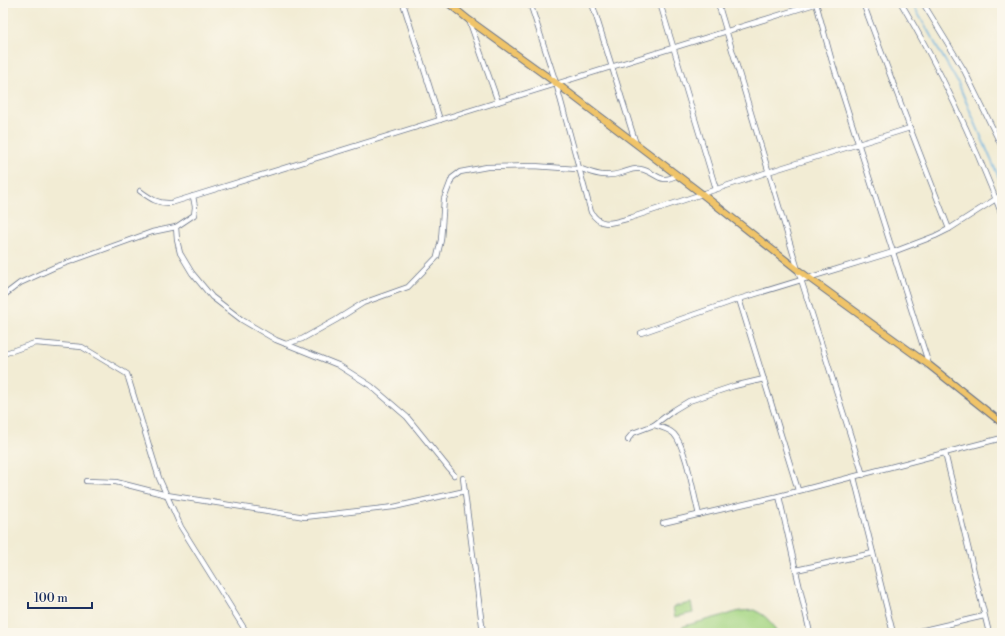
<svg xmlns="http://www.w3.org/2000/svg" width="1005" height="636" font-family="'Libre Bodoni',serif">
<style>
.garden{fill:#a6d684;stroke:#608271}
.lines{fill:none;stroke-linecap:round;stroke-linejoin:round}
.stream{stroke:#6bb2e2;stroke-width:1.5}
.minor-casing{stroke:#667187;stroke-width:6}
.major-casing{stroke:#667187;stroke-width:8}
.minor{stroke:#fff;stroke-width:4.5}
.major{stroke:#f0c469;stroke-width:6}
</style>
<rect width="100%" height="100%" fill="#fbf7ec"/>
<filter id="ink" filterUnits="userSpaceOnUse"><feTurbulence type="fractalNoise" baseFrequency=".025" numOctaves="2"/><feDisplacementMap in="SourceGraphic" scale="8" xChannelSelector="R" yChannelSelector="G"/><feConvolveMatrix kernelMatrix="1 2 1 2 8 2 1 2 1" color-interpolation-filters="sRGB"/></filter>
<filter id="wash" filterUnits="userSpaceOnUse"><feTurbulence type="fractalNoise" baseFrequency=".012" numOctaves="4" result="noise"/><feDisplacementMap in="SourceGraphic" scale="16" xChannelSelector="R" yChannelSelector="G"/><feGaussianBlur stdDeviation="0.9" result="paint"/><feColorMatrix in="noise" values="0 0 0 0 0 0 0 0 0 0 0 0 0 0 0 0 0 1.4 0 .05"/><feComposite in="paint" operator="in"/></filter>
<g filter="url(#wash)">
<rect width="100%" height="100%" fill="#f2ecd4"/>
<g class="garden">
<polygon points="691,603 693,613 675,617 673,607"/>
<path d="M754,610c13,6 16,11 23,23h-101l8,-7 56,-15z"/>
</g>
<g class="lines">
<polyline class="stream" points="912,3 958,83 1002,185"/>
</g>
</g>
<g filter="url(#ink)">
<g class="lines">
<defs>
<g id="minor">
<polyline points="403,3 440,120"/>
<path d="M530,3l26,80 35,129c10,17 23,10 39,6l138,-46 142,-44"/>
<polyline points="592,3 636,144"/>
<polyline points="660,3 716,189"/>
<polyline points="718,3 798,270 863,475"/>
<polyline points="816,3 831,58 929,365"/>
<polyline points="863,3 910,128 949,229"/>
<path d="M901,3c40,67 73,139 101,212"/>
<polyline points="923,3 964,70 1002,147"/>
<polyline points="469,20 498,102"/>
<path d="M140,191c11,8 18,13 31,12l647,-200"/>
<polyline points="193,196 195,207 194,215 176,227 177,240 180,253 192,273 212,297 242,320 276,340 338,365 371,386 407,417 454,475"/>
<polyline points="3,296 20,283 55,267 152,232 176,227"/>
<polyline points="739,299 798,490"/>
<polyline points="641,333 739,299 893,252 935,236 949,229 1002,195"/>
<path d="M286,344l16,-5 34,-19 27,-17 45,-16 29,-30 4,-17 3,-41 8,-21 8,-6 27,-5 47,-1 42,3 3,-1c15,6 27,10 42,5 7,-2 12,-5 19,-4 16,2 19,17 37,6"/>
<polyline points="3,354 35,343 82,347 127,374 159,478 181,527 247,633"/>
<path d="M654,425c7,2 15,4 20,9 12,13 20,62 25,81"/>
<polyline points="628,440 628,439 633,433 654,425 674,410 689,401 734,386 764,379"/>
<polyline points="945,453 989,633"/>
<polyline points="854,477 893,633"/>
<polyline points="463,478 483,633"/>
<polyline points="86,481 116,482 167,495 305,517 394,507 465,491"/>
<polyline points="779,496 810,633"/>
<polyline points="663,523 779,496 1002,438"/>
<polyline points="796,570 873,553"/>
<polyline points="911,633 984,616"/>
</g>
<polyline id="major" points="448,3 469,20 556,83 702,194 798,270 929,365 1002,423"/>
</defs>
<use href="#minor" class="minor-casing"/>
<use href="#major" class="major-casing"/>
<use href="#minor" class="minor"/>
<use href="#major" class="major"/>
</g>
</g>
<rect width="1005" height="636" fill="none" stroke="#fbf7ec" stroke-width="16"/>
<path d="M28 602v6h64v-6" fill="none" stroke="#1b2f5e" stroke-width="2"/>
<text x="34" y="602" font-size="12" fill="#1b2f5e" stroke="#fbf7ec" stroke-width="3" paint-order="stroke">100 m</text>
</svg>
